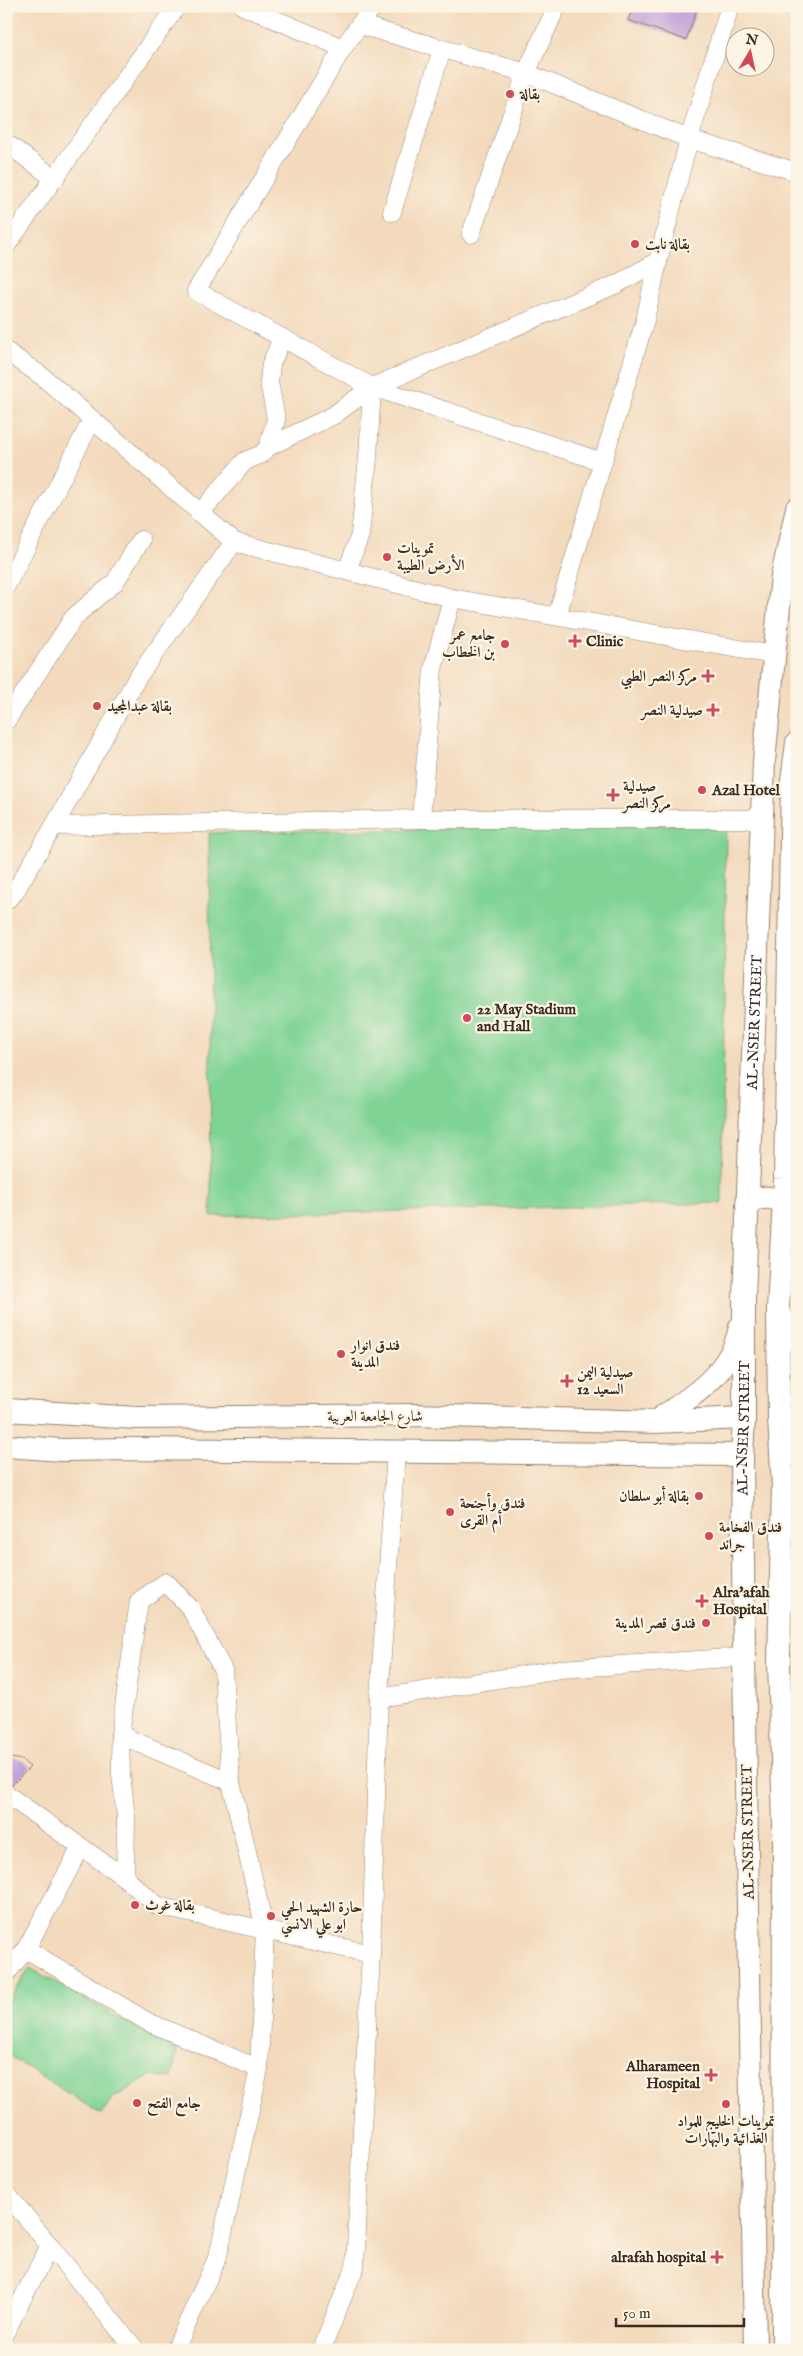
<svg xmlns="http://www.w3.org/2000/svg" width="803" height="2356" font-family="'IM FELL English',Amiri,serif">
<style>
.green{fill:#7fd395;stroke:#5d7e5a}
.building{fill:#bb99d8}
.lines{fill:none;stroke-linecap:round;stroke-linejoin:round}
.minor-casing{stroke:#97826e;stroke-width:19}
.major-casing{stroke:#97826e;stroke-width:24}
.minor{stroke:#fff;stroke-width:18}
.major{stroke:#fff;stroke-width:22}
.poi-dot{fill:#d1495b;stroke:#fcf5e5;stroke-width:2}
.labels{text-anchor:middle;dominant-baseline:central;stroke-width:4.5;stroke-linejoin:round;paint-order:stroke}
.poi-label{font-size:15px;font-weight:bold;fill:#3b2a1e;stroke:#fcf5e5;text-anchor:start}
.street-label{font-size:15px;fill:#3b2a1e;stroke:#fcf5e5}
</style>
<rect width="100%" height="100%" fill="#fcf5e5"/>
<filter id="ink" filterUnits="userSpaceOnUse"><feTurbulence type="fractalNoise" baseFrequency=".02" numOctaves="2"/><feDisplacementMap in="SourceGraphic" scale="10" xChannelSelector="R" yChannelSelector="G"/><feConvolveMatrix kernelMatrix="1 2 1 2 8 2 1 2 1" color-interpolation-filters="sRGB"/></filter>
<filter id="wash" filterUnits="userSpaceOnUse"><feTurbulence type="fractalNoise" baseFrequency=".0096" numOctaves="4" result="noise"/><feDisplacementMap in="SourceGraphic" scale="20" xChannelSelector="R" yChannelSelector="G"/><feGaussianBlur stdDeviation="1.12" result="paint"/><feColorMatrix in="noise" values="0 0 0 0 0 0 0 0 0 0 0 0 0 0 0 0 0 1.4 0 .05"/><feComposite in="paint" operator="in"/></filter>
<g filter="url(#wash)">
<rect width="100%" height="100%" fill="#f3dabd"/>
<g class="green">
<polygon points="726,824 722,1203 211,1216 209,833"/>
<polygon points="30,1968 177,2050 172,2078 152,2075 113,2098 101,2114 6,2054 6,2003"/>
</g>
<g id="blocks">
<g class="building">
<polygon points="634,6 698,6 686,40 628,20"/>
<polygon points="6,1757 22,1760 30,1767 12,1785 6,1783"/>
</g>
</g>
</g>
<g filter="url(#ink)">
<use href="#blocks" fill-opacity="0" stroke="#97826e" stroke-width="1"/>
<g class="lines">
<defs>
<g id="minor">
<polyline points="243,6 343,48"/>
<polyline points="373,6 343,48 196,291 372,387 617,284 658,261 689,139 526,73 557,6"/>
<polyline points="730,6 689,139 797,172"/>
<polyline points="360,25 526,73 471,234"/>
<polyline points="6,143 55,179"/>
<polyline points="392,212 442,49"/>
<polyline points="6,246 177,6"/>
<polyline points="6,351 43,377 234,542"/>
<polyline points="268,447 334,415 372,387"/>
<polyline points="200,513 245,461 262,454 268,447 276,419 269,382 271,364 282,338"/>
<polyline points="347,571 360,535 368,458 372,387 603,462"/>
<polyline points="6,586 92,420"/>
<polyline points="557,616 645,320 658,261"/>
<polyline points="6,721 74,617 115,582 141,540"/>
<polyline points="421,819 433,669 452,598"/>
<polyline points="54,826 421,819 762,819"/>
<polyline points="6,901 14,893 54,826 137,678 234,542 452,598 773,655"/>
<polyline points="779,1419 797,1419"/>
<polyline points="781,1455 797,1455"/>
<polyline points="780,1564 797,1574"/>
<polyline points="379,1698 560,1669 744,1657"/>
<polyline points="120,1735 231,1782"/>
<polyline points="6,1794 125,1878 158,1906 371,1954"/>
<polyline points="26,1949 148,2022 259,2069 265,1930 231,1782 223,1670 191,1609 166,1582 139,1601 120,1735 121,1774 126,1817 125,1878"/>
<polyline points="6,1974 26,1949 81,1847"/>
<polyline points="6,2193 136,2350"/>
<polyline points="6,2331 50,2245"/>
<polyline points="175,2350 218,2256 259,2069"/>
<polyline points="321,2350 355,2267 371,1954 379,1698 396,1451"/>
</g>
<g id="major">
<path d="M747,1204c12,-8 23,-8 36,-2"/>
<polyline points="778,1311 797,1342"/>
<polyline points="6,1410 137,1418 415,1415 655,1422 744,1418"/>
<path d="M656,1421c35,-23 76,-49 84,-94"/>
<polyline points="6,1446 62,1450 134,1449 742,1455"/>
<path id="s1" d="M755,2350l-11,-693 -2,-202 2,-37v-119l20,-538 18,-185 15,-68"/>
<polyline points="783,2350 784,1824 779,1661 783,1487 779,1419 778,1310 785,1179 792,780 797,743"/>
</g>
</defs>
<use href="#minor" class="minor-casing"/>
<use href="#major" class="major-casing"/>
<use href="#minor" class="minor"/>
<use href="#major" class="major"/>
</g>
</g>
<g class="poi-dot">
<circle cx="510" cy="94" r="5"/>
<circle cx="635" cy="244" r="5"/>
<circle cx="387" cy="557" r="5"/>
<path d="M572.5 633.5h5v5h5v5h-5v5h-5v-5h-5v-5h5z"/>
<circle cx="505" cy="644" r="5"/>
<path d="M705.5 668.5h5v5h5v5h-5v5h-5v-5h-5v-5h5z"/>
<circle cx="97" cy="706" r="5"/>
<path d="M710.5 702.5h5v5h5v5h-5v5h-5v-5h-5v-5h5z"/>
<circle cx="702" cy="790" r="5"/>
<path d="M610.5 787.5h5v5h5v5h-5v5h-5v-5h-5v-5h5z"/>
<circle cx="467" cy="1018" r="5"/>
<circle cx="341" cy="1354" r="5"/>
<path d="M564.5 1373.5h5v5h5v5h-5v5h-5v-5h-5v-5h5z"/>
<circle cx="699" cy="1496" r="5"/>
<circle cx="450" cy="1512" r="5"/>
<circle cx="709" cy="1536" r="5"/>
<path d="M699.5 1593.5h5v5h5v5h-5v5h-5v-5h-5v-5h5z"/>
<circle cx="706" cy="1623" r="5"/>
<circle cx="135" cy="1905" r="5"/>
<circle cx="271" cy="1916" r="5"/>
<path d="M708.5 2067.5h5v5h5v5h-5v5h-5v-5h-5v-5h5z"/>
<circle cx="137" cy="2103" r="5"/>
<circle cx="726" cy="2104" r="5"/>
<path d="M714.5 2249.5h5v5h5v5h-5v5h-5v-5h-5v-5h5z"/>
</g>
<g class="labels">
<g class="poi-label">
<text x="520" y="94">بقالة</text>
<text x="645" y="244">بقالة نابت</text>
<text x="397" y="548">تموينات<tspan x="397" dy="17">الأرض الطيبة</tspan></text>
<text x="495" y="635" text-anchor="end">جامع عمر<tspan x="495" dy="17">بن الخطاب</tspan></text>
<text x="586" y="641">Clinic</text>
<text x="697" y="676" text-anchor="end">مركز النصر الطبي</text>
<text x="107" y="706">بقالة عبدالمجيد</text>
<text x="703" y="710" text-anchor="end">صيدلية النصر</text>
<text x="623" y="786">صيدلية<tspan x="623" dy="17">مركز النصر</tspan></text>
<text x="712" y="790">Azal Hotel</text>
<text x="477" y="1009">22 May Stadium<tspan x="477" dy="17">and Hall</tspan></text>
<text x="351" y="1345">فندق انوار<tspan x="351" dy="17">المدينة</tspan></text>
<text x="577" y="1372">صيدلية اليمن<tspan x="577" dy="17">السعيد 12</tspan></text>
<text x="689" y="1496" text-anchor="end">بقالة أبو سلطان</text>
<text x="460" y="1503">فندق وأجنحة<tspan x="460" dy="17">أم القرى</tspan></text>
<text x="719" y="1527">فندق الفخامة<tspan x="719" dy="17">جراند</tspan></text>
<text x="713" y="1592">Alra'afah<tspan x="713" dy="17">Hospital</tspan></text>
<text x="696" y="1623" text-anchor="end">فندق قصر المدينة</text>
<text x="145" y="1905">بقالة غوث</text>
<text x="281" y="1907">حارة الشهيد الحي<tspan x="281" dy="17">ابو علي الانسي</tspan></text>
<text x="700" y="2066" text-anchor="end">Alharameen<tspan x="700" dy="17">Hospital</tspan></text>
<text x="147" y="2103">جامع الفتح</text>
<text x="726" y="2121" text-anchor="middle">تموينات الخليج للمواد<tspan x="726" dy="17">الغذائية والبهارات</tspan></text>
<text x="706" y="2257" text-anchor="end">alrafah hospital</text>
</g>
<g class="street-label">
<text stroke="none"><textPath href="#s1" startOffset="1328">AL-NSER STREET</textPath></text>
<text x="375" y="1416">شارع الجامعة العربية</text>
<text stroke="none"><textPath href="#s1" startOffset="922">AL-NSER STREET</textPath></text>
<text transform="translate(748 1832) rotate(-91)">AL-NSER STREET</text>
</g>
</g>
<rect width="803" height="2356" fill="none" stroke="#fcf5e5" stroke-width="25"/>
<g transform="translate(750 52) rotate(9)"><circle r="24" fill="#fcf5e5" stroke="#afa495"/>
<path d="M0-4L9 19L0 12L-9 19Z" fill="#d1495b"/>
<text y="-8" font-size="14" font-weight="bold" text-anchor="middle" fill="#3b2a1e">N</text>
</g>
<path d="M616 2318v8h128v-8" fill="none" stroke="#3b2a1e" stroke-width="2.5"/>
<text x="623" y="2318" font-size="15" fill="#3b2a1e" stroke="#fcf5e5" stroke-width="4" paint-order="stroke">50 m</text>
</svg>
